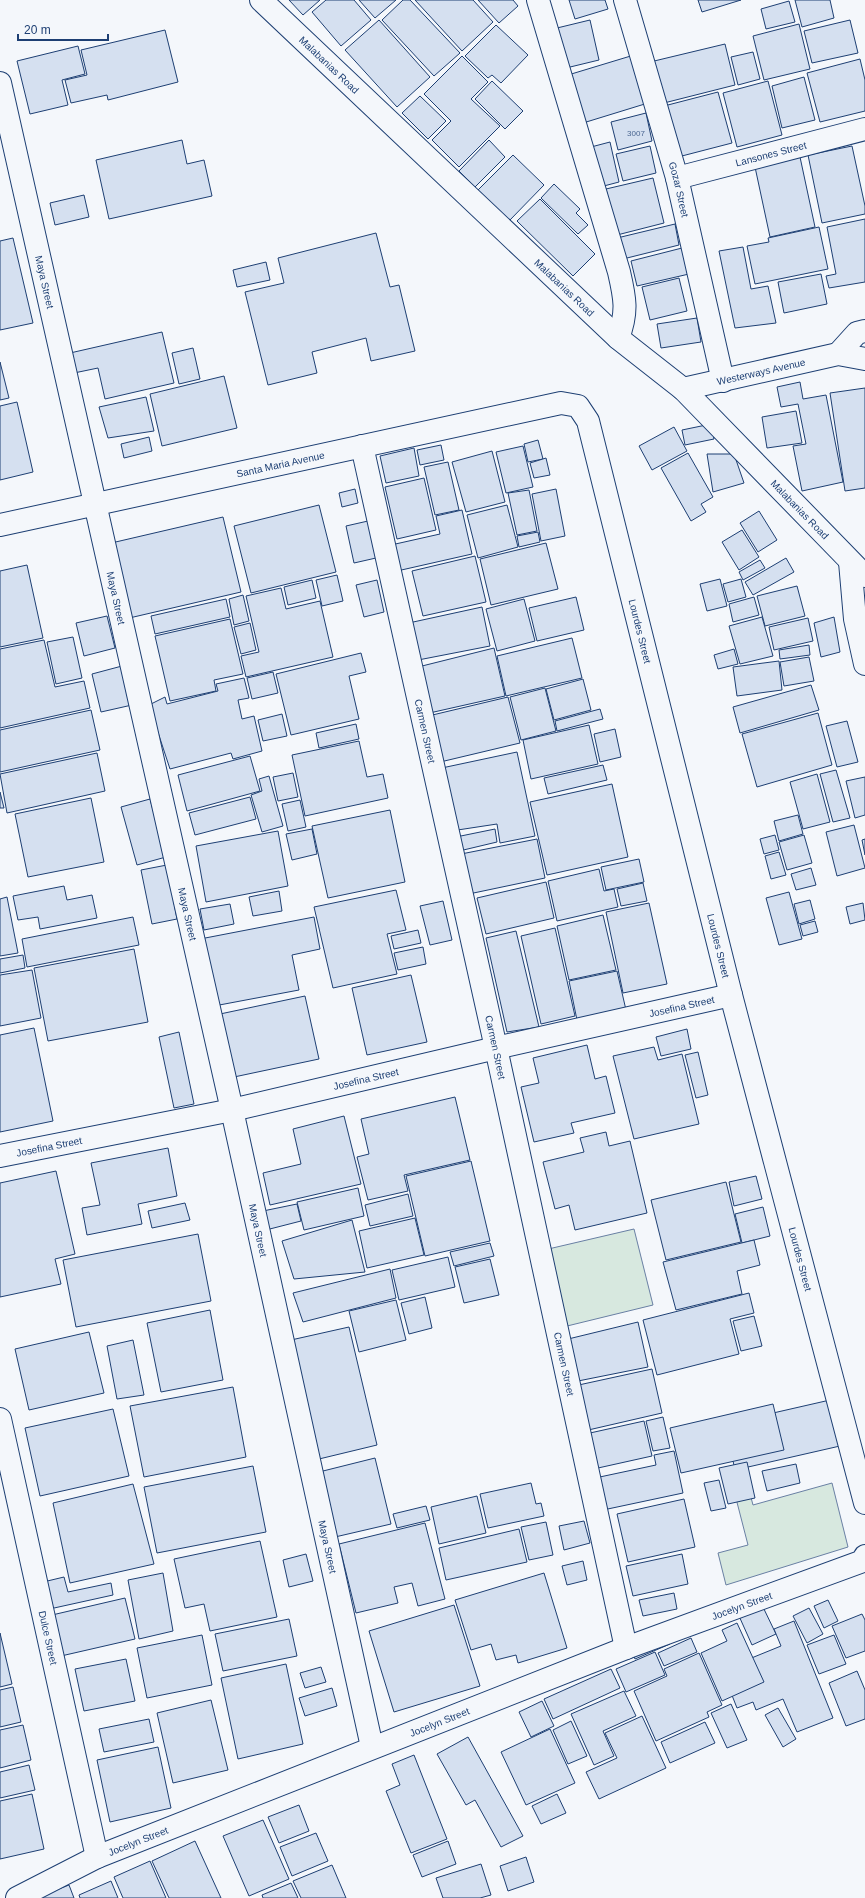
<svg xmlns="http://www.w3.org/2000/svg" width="865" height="1898" font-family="Arial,sans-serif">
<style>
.green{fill:#d7e8df;stroke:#687fa3}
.building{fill:#d5e0f0;stroke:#1d3f73}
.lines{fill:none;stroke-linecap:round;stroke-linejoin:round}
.minor-casing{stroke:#1d3f73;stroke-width:24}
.tertiary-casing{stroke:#1d3f73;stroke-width:24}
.secondary-casing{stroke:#1d3f73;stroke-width:24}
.minor{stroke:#f4f7fb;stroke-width:22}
.tertiary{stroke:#f4f7fb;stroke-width:22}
.secondary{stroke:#f4f7fb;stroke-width:22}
.labels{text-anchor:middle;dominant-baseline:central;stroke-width:3;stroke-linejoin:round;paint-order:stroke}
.number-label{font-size:8px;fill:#4b6792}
.street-label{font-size:10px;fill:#1d3f73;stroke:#f4f7fb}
</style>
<rect width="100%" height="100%" fill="#f4f7fb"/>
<g class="green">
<polygon points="634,1229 653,1305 563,1327 544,1250"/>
<polygon points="745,1475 753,1505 832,1483 848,1547 726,1585 718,1553 748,1545 731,1479"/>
</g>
<g class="building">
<polygon points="289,0 320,0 303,15"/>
<polygon points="326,0 354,0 371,20 341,46 312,12"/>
<polygon points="359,0 396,0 375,18"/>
<polygon points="403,0 410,0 460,53 434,76 382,20"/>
<polygon points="415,0 473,0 493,22 462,51"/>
<polygon points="478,0 513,0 518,6 499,23"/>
<polygon points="569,0 605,0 608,9 575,19"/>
<polygon points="698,0 741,0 702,12"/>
<polygon points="795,0 830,0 834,18 802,27"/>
<polygon points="789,1 795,22 766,29 761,9"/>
<polygon points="379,20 430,77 397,107 345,50"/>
<polygon points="590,20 599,60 566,68 557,28"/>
<polygon points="850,20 858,53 812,63 804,31"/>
<polygon points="799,24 810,69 764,80 753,36"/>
<polygon points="496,25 528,55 501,83 492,75 488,78 465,56"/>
<polygon points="165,30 178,82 108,100 107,95 71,103 65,80 87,75 81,50"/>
<polygon points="725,44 735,85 660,104 650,62"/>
<polygon points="78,46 85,74 62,80 68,105 30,114 17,61"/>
<polygon points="753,52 760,79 738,85 731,57"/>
<polygon points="634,55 648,103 583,123 568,75"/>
<polygon points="462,56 488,82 471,99 500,126 459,167 432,140 451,121 424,94"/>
<polygon points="860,59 865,80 865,111 820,122 807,73"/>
<polygon points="804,77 815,120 782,128 772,86"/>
<polygon points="492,81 523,111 505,129 475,99"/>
<polygon points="768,81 782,135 737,147 723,93"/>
<polygon points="718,92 732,143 678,157 664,106"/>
<polygon points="420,96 446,121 428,139 402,113"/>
<polygon points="646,113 652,141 618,150 611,122"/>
<polygon points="182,140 187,164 204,160 212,196 109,219 96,160"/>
<polygon points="489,140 505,157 475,187 459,171"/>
<polygon points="610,142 619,182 600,187 591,147"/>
<polygon points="650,146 656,173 623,181 616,154"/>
<polygon points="852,146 865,206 865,214 822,223 808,155"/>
<polygon points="513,155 544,185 509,221 478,190"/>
<polygon points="800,157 815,227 770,237 755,167"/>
<polygon points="653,178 664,223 617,235 606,189"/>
<polygon points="554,184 580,209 576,213 588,225 578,234 541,198"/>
<polygon points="84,195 89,217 55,225 50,203"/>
<polygon points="540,199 595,254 573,276 517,221"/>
<polygon points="865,219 865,282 829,288 826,276 836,274 827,227"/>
<polygon points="675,224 679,245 623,259 617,238"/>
<polygon points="819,227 828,269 755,284 747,246 769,242 768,238"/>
<polygon points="376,233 390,287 399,285 415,351 371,361 366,338 312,352 317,373 268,385 245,292 284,283 278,258"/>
<polygon points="13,238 33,323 0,330 0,241"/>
<polygon points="743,247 751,289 768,286 776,323 735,328 719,251"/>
<polygon points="682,248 689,274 637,286 631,261"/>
<polygon points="266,262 270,280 237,287 233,270"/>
<polygon points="821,274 827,304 784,313 778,282"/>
<polygon points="679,278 687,311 650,320 642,287"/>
<polygon points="697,318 701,342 661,348 657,324"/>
<polygon points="162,332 174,383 105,399 98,368 74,373 70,353"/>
<polygon points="193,348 200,379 179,384 172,353"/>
<polygon points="0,362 9,398 0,400"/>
<polygon points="224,376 237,428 162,446 150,394"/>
<polygon points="800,382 803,399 826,395 843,482 802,491 793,446 806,444 798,404 781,407 777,387"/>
<polygon points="865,388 865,488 845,491 830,393"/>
<polygon points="146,397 154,431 108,438 99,407"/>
<polygon points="17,402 33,472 0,480 0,406"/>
<polygon points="796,411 802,443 767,448 762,417"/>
<polygon points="711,424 714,439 685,445 682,430"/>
<polygon points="674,427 687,451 652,470 639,446"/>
<polygon points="149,437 152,451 124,458 121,444"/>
<polygon points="538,440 543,459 528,462 524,444"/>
<polygon points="441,445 444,460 420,465 417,450"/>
<polygon points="523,446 533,487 506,493 496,452"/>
<polygon points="414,448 419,476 386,483 380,456"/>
<polygon points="492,451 505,502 466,512 452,462"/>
<polygon points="688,453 713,497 701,504 706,512 691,521 661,468"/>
<polygon points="707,454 734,454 744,483 713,492"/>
<polygon points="546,458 550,475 534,478 530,463"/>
<polygon points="448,462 459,510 435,515 424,467"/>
<polygon points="424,478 436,530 397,539 385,487"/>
<polygon points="355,489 358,503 342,507 339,493"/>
<polygon points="556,489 565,536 541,541 532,494"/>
<polygon points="529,490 537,531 517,535 508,493"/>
<polygon points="319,505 336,572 251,593 234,526"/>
<polygon points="507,505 518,547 478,558 467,515"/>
<polygon points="462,510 472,554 397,571 391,545 440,534 436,516"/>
<polygon points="759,511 777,540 758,552 740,523"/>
<polygon points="223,517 241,592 125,619 107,544"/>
<polygon points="368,521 376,558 354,563 346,526"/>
<polygon points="742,530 759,557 739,570 722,542"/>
<polygon points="538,532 540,542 519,547 517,536"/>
<polygon points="546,543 558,589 491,605 480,559"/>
<polygon points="475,556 486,602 423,616 412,571"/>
<polygon points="786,558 794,572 753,595 745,582"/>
<polygon points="760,560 765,568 743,580 739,572"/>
<polygon points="27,565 43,638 0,647 0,571"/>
<polygon points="337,575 343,601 322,606 316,580"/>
<polygon points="720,579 727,606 707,611 700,584"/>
<polygon points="741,579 746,597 728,602 723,584"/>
<polygon points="312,580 316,598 288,605 284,587"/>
<polygon points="377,580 384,612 364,617 356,585"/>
<polygon points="797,586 805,616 765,626 757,596"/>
<polygon points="281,588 286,609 320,601 333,657 246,677 241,656 259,652 246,596"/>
<polygon points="243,595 249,621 234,625 229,599"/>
<polygon points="576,597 584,630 537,641 529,608"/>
<polygon points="754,597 759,615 733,622 729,604"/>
<polygon points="226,599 230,617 155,634 151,616"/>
<polygon points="524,599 535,641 497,651 486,609"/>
<polygon points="482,607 490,646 413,661 404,624"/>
<polygon points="107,616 115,648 84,656 76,623"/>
<polygon points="762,617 773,656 740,664 729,626"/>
<polygon points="834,617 840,652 821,657 814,623"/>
<polygon points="808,618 813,641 774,650 769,627"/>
<polygon points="230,619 243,674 214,680 216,691 170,701 155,636"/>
<polygon points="250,623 256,650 241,654 234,627"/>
<polygon points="73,637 82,678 56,684 47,642"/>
<polygon points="572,638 582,678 506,696 497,656"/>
<polygon points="44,640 55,687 84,681 90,708 0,728 0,649"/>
<polygon points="809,645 810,655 780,659 779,650"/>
<polygon points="494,648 505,696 425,714 414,668"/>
<polygon points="734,649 738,664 718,669 714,655"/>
<polygon points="361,653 366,672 349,676 359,719 291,735 276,674"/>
<polygon points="809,657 814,681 784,686 780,662"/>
<polygon points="779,661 782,690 737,696 733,667"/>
<polygon points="122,666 132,705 101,712 92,674"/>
<polygon points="273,672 278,693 252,699 247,678"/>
<polygon points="244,678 249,698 238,700 242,719 254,716 262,751 233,759 231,753 170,769 149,705 165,697 167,704 218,691 216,684"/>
<polygon points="583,679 591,710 554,720 546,689"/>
<polygon points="811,685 819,710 740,733 733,707"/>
<polygon points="545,688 556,731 521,740 510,697"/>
<polygon points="508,697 520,743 436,763 424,717"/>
<polygon points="600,709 603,719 557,731 555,721"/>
<polygon points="91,710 100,750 0,772 0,730"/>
<polygon points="818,713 832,765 757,787 742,734"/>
<polygon points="282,714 287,736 263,741 258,720"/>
<polygon points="847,721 858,762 837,767 826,726"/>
<polygon points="356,724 359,739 319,748 316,733"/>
<polygon points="589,725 598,764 531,779 523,740"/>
<polygon points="615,729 621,757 600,762 594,734"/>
<polygon points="359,741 367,777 383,774 388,798 305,816 292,755"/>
<polygon points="517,752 535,836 500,843 497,824 451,831 437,769"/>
<polygon points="97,753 105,791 7,813 0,774"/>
<polygon points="250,756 260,791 187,811 178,775"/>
<polygon points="603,765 607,780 548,794 544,778"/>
<polygon points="836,770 850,818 833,822 820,774"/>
<polygon points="293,773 298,797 278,801 273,777"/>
<polygon points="817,774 830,822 803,829 790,782"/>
<polygon points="269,776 283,826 262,832 251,795 262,791 259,779"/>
<polygon points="865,777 865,815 855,818 846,781"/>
<polygon points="612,784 628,857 547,875 530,802"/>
<polygon points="0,792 4,808 0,808"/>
<polygon points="250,797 256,819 195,835 189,813"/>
<polygon points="91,798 104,862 28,877 15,814"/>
<polygon points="150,799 166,857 137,865 121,807"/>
<polygon points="300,800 306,827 288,831 282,804"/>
<polygon points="390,810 405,882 328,898 312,826"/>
<polygon points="798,815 803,834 779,841 774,821"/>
<polygon points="854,825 865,868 837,876 826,832"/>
<polygon points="312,829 317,854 292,860 286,834"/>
<polygon points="495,829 497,842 455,852 451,838"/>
<polygon points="278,831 288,886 206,902 196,846"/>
<polygon points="775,835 779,850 764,854 760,839"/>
<polygon points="804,835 812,863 787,870 779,842"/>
<polygon points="537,839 545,878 464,895 456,855"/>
<polygon points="865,839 865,855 862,840"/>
<polygon points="779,852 786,875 771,879 765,856"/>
<polygon points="639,859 644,882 606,890 601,867"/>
<polygon points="167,865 177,919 152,924 141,870"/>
<polygon points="811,868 816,885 796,890 791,874"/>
<polygon points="599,869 604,891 614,889 618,907 557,921 548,881"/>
<polygon points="546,882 554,918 486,934 477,898"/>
<polygon points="643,883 647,901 621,906 617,889"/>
<polygon points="64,886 67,900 92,895 97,918 40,929 38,917 18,920 13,896"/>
<polygon points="396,890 406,930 387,934 397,974 333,988 314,907"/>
<polygon points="279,891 282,911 253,916 249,897"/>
<polygon points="789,892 802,939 779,945 766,898"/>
<polygon points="7,897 18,953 0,956 0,899"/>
<polygon points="810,900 815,919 799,924 794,904"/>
<polygon points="443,901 452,940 430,945 420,906"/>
<polygon points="649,903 667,984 623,993 606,912"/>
<polygon points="863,903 865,920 850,924 846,907"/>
<polygon points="230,904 234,924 204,930 200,909"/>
<polygon points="603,915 616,970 569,980 557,926"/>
<polygon points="133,917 139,945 27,967 22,939"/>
<polygon points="314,917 320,949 292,955 299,990 214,1006 200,939"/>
<polygon points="815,921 818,932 803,936 800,925"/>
<polygon points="555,928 575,1016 541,1024 521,936"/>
<polygon points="418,930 421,943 394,949 391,936"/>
<polygon points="516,931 539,1027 507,1032 486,938"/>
<polygon points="423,947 426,964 398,970 394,953"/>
<polygon points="134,949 148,1022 48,1041 34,968"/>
<polygon points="23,955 25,968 0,973 0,959"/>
<polygon points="32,970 41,1018 0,1026 0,975"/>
<polygon points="617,971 626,1010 577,1020 569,981"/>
<polygon points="411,975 427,1042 367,1055 352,988"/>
<polygon points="305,996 319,1059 234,1077 220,1014"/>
<polygon points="34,1028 53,1121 0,1132 0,1035"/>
<polygon points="687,1029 691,1049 661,1056 656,1037"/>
<polygon points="179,1032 194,1104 174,1108 159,1037"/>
<polygon points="587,1045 595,1079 606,1076 615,1113 571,1123 574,1133 534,1142 521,1087 539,1083 533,1058"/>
<polygon points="654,1047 658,1060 682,1054 699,1124 634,1139 613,1056"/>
<polygon points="698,1052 708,1095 696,1098 685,1055"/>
<polygon points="455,1097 470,1160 404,1175 408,1191 368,1200 357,1157 369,1154 361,1119"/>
<polygon points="344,1116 361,1184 270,1205 263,1173 301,1164 293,1129"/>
<polygon points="606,1132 609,1146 630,1141 647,1213 575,1230 569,1205 555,1209 543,1162 584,1152 580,1138"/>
<polygon points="168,1148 177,1196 138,1204 142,1224 87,1235 82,1208 100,1205 91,1163"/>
<polygon points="471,1161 490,1241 425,1256 406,1176"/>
<polygon points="56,1171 75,1254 55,1259 61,1284 0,1297 0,1183"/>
<polygon points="756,1176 762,1199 734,1206 729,1182"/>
<polygon points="726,1182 741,1242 666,1260 651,1200"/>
<polygon points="358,1188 364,1216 304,1230 297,1202"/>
<polygon points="408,1194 413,1216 370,1226 365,1205"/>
<polygon points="185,1203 190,1220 152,1228 148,1211"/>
<polygon points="297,1204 301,1221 262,1231 258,1212"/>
<polygon points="763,1207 770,1236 742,1243 735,1214"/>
<polygon points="415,1218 424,1255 367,1268 359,1231"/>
<polygon points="352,1220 365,1272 294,1279 282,1241"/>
<polygon points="198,1234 211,1301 76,1327 63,1260"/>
<polygon points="754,1240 760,1265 737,1271 742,1294 676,1310 663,1262"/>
<polygon points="490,1243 494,1256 454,1266 450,1252"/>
<polygon points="448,1257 455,1287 399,1300 392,1270"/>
<polygon points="490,1259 499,1295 464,1303 455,1267"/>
<polygon points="390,1269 396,1298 303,1322 293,1293"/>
<polygon points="749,1293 754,1313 730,1319 739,1354 657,1375 643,1320"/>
<polygon points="425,1297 432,1328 409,1334 401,1303"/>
<polygon points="396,1300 406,1340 359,1352 349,1311"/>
<polygon points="210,1310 223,1380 161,1392 147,1323"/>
<polygon points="754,1316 762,1346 741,1351 733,1321"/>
<polygon points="638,1322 648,1367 573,1382 564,1340"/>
<polygon points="349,1327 377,1445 319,1459 291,1340"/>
<polygon points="89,1332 104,1393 29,1410 15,1349"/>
<polygon points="133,1340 144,1395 117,1399 107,1346"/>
<polygon points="652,1369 662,1413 584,1431 574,1386"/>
<polygon points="233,1387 246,1457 144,1477 130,1406"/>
<polygon points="830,1400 840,1446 735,1470 725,1424"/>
<polygon points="773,1404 784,1450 681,1473 670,1428"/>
<polygon points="113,1409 129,1476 40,1496 25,1428"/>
<polygon points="663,1417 670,1448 653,1451 646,1421"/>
<polygon points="644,1421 652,1456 598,1468 590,1433"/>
<polygon points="674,1451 683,1493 603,1510 595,1478 656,1465 654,1455"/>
<polygon points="375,1458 391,1524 335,1537 319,1472"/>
<polygon points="747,1462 755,1498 728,1504 719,1468"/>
<polygon points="796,1464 800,1483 767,1491 762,1471"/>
<polygon points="253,1466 266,1532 157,1553 144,1487"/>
<polygon points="719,1480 726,1508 711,1511 704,1483"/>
<polygon points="531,1483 536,1504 541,1503 544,1516 488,1528 480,1494"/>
<polygon points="133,1484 154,1564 70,1583 53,1503"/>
<polygon points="477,1496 486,1533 439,1544 431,1507"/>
<polygon points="684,1499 695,1547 628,1562 617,1514"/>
<polygon points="426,1506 430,1520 397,1528 393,1514"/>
<polygon points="584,1521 590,1543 564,1550 559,1526"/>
<polygon points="546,1522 553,1555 529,1560 521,1527"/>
<polygon points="425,1523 445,1599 418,1606 412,1583 394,1587 398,1603 356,1613 339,1544"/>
<polygon points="519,1529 527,1562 446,1580 439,1548"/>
<polygon points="260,1541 277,1617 210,1631 204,1604 185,1608 174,1559"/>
<polygon points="306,1554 313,1581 289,1587 283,1560"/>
<polygon points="682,1554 688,1584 633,1596 626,1566"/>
<polygon points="583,1561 587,1580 567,1585 562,1566"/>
<polygon points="163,1573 173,1631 139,1639 128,1580"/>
<polygon points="544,1573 567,1648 518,1663 516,1655 496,1660 491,1644 471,1650 455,1600"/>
<polygon points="64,1577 68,1592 111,1583 113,1595 45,1610 39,1583"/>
<polygon points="674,1593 677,1609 643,1616 639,1600"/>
<polygon points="125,1598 135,1639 61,1656 52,1615"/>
<polygon points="828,1600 838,1621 824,1628 814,1606"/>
<polygon points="454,1605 480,1686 394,1712 369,1631"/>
<polygon points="762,1605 776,1634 752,1645 739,1616"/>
<polygon points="809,1608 823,1634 807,1643 793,1616"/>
<polygon points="862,1614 865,1620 865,1651 846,1658 832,1626"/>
<polygon points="289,1619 297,1656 223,1671 215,1634"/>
<polygon points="794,1621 833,1718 797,1732 783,1699 756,1710 753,1702 737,1708 722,1670 781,1646 774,1629"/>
<polygon points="737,1623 764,1682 722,1701 701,1653 727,1641 722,1630"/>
<polygon points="0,1633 12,1684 0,1687"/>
<polygon points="202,1635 212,1685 147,1698 137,1648"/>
<polygon points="834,1635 846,1664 819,1674 807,1645"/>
<polygon points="691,1638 697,1652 664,1666 658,1653"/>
<polygon points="668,1639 670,1644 635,1659 633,1654"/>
<polygon points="655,1652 665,1675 626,1692 616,1669"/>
<polygon points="699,1653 722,1705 707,1712 709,1717 656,1741 634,1691 667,1676 664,1669"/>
<polygon points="126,1659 135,1701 84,1711 75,1669"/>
<polygon points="286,1664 303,1744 238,1759 221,1678"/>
<polygon points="321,1667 326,1682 305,1688 300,1673"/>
<polygon points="611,1669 620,1688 553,1719 544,1699"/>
<polygon points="857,1671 865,1690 865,1719 846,1726 829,1683"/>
<polygon points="13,1687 21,1722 0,1727 0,1690"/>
<polygon points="332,1688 337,1706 305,1716 299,1698"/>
<polygon points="624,1691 636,1716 603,1731 614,1756 594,1765 571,1714"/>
<polygon points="211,1700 228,1770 173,1783 157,1713"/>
<polygon points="542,1701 554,1726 531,1737 519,1712"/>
<polygon points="731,1704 747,1740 727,1748 711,1713"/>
<polygon points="778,1708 796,1739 783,1747 765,1715"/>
<polygon points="642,1716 666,1768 599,1799 586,1772 617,1758 605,1733"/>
<polygon points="149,1719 154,1742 104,1752 99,1729"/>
<polygon points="571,1721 587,1756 568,1764 553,1730"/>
<polygon points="705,1722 715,1743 670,1763 661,1742"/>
<polygon points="23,1725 31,1760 0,1768 0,1730"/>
<polygon points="550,1729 575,1783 526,1805 501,1752"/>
<polygon points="468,1737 523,1836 501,1847 475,1800 466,1805 437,1754"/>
<polygon points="158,1747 171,1808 110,1822 97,1760"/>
<polygon points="414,1755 447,1839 411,1853 386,1791 400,1785 392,1764"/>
<polygon points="29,1765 35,1790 0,1798 0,1772"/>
<polygon points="32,1794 44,1849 0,1859 0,1801"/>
<polygon points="557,1794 566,1813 541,1824 532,1806"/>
<polygon points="299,1805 309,1831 279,1843 268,1817"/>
<polygon points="263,1820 289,1879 249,1896 223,1836"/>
<polygon points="316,1833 328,1861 292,1876 280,1847"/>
<polygon points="195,1841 221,1898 169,1898 152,1861"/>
<polygon points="448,1841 456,1864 422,1877 413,1855"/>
<polygon points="526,1857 534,1882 508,1891 500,1866"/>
<polygon points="150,1861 166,1898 123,1898 114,1877"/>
<polygon points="481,1864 491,1895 480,1898 443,1898 436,1878"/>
<polygon points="332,1865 346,1898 301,1898 293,1881"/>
<polygon points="111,1881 118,1898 80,1898 79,1895"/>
<polygon points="291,1883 298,1898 263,1898 262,1895"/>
<polygon points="69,1885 74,1898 35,1898"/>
</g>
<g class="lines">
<defs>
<g id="minor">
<path d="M538,0l81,272c6,26 9,40 -1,66"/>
<path id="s1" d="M625,0l52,178 46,203"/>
<path id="s2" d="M0,83l232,1027 140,637"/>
<path id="s3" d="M677,178l188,-49"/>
<path id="s4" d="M362,446l134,602 130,600"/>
<path id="s5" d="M0,525l561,-122 17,3 10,15 143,574 134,508"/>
<polyline points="850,562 855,619 865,664"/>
<path id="s6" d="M0,1156l232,-46 264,-62 235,-53"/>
<path id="s7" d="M0,1419l97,438"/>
<path id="s8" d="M17,1898l80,-41 529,-209 237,-87 2,-5"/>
</g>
<g id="tertiary">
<polyline points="838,354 857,333 865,331"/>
<path id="s9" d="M683,389l155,-35 27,5"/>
</g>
<g id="secondary">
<path id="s10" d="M261,0l357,338 65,51 182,187"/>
</g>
</defs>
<use href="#minor" class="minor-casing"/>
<use href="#tertiary" class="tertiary-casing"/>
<use href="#secondary" class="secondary-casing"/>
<use href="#minor" class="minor"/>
<use href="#tertiary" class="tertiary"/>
<use href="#secondary" class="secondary"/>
</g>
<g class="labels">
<g class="number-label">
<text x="636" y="133">3007</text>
</g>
<g class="street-label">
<text stroke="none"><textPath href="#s10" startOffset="94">Malabanias Road</textPath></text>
<text stroke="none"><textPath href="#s3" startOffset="97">Lansones Street</textPath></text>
<text stroke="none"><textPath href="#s1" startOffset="197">Gozar Street</textPath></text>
<text stroke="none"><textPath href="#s2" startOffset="204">Maya Street</textPath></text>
<text stroke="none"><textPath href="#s10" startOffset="418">Malabanias Road</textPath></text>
<text stroke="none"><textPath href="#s9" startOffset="80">Westerways Avenue</textPath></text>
<text stroke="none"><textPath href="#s5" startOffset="287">Santa Maria Avenue</textPath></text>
<text stroke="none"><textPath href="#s10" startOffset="742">Malabanias Road</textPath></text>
<text stroke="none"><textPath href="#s2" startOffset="528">Maya Street</textPath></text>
<text stroke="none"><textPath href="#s5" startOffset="826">Lourdes Street</textPath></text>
<text stroke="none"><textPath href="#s4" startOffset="292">Carmen Street</textPath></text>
<text stroke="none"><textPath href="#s2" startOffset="852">Maya Street</textPath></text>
<text stroke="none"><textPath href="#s5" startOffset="1150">Lourdes Street</textPath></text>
<text stroke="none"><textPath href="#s6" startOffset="698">Josefina Street</textPath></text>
<text stroke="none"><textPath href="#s4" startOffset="616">Carmen Street</textPath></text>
<text stroke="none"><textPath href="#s6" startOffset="374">Josefina Street</textPath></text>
<text stroke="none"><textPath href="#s6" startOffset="50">Josefina Street</textPath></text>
<text stroke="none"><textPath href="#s2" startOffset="1176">Maya Street</textPath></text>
<text stroke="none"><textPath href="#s5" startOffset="1474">Lourdes Street</textPath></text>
<text stroke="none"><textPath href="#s4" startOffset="940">Carmen Street</textPath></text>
<text stroke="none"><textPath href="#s2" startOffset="1500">Maya Street</textPath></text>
<text stroke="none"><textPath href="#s8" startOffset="782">Jocelyn Street</textPath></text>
<text stroke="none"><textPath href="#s7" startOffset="224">Dulce Street</textPath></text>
<text stroke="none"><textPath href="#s8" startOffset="458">Jocelyn Street</textPath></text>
<text stroke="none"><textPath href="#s8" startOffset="134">Jocelyn Street</textPath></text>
</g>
</g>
<path d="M18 34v6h90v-6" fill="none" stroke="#1d3f73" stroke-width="2"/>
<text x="24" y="34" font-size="12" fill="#1d3f73" stroke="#f4f7fb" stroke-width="3" paint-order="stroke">20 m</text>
</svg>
